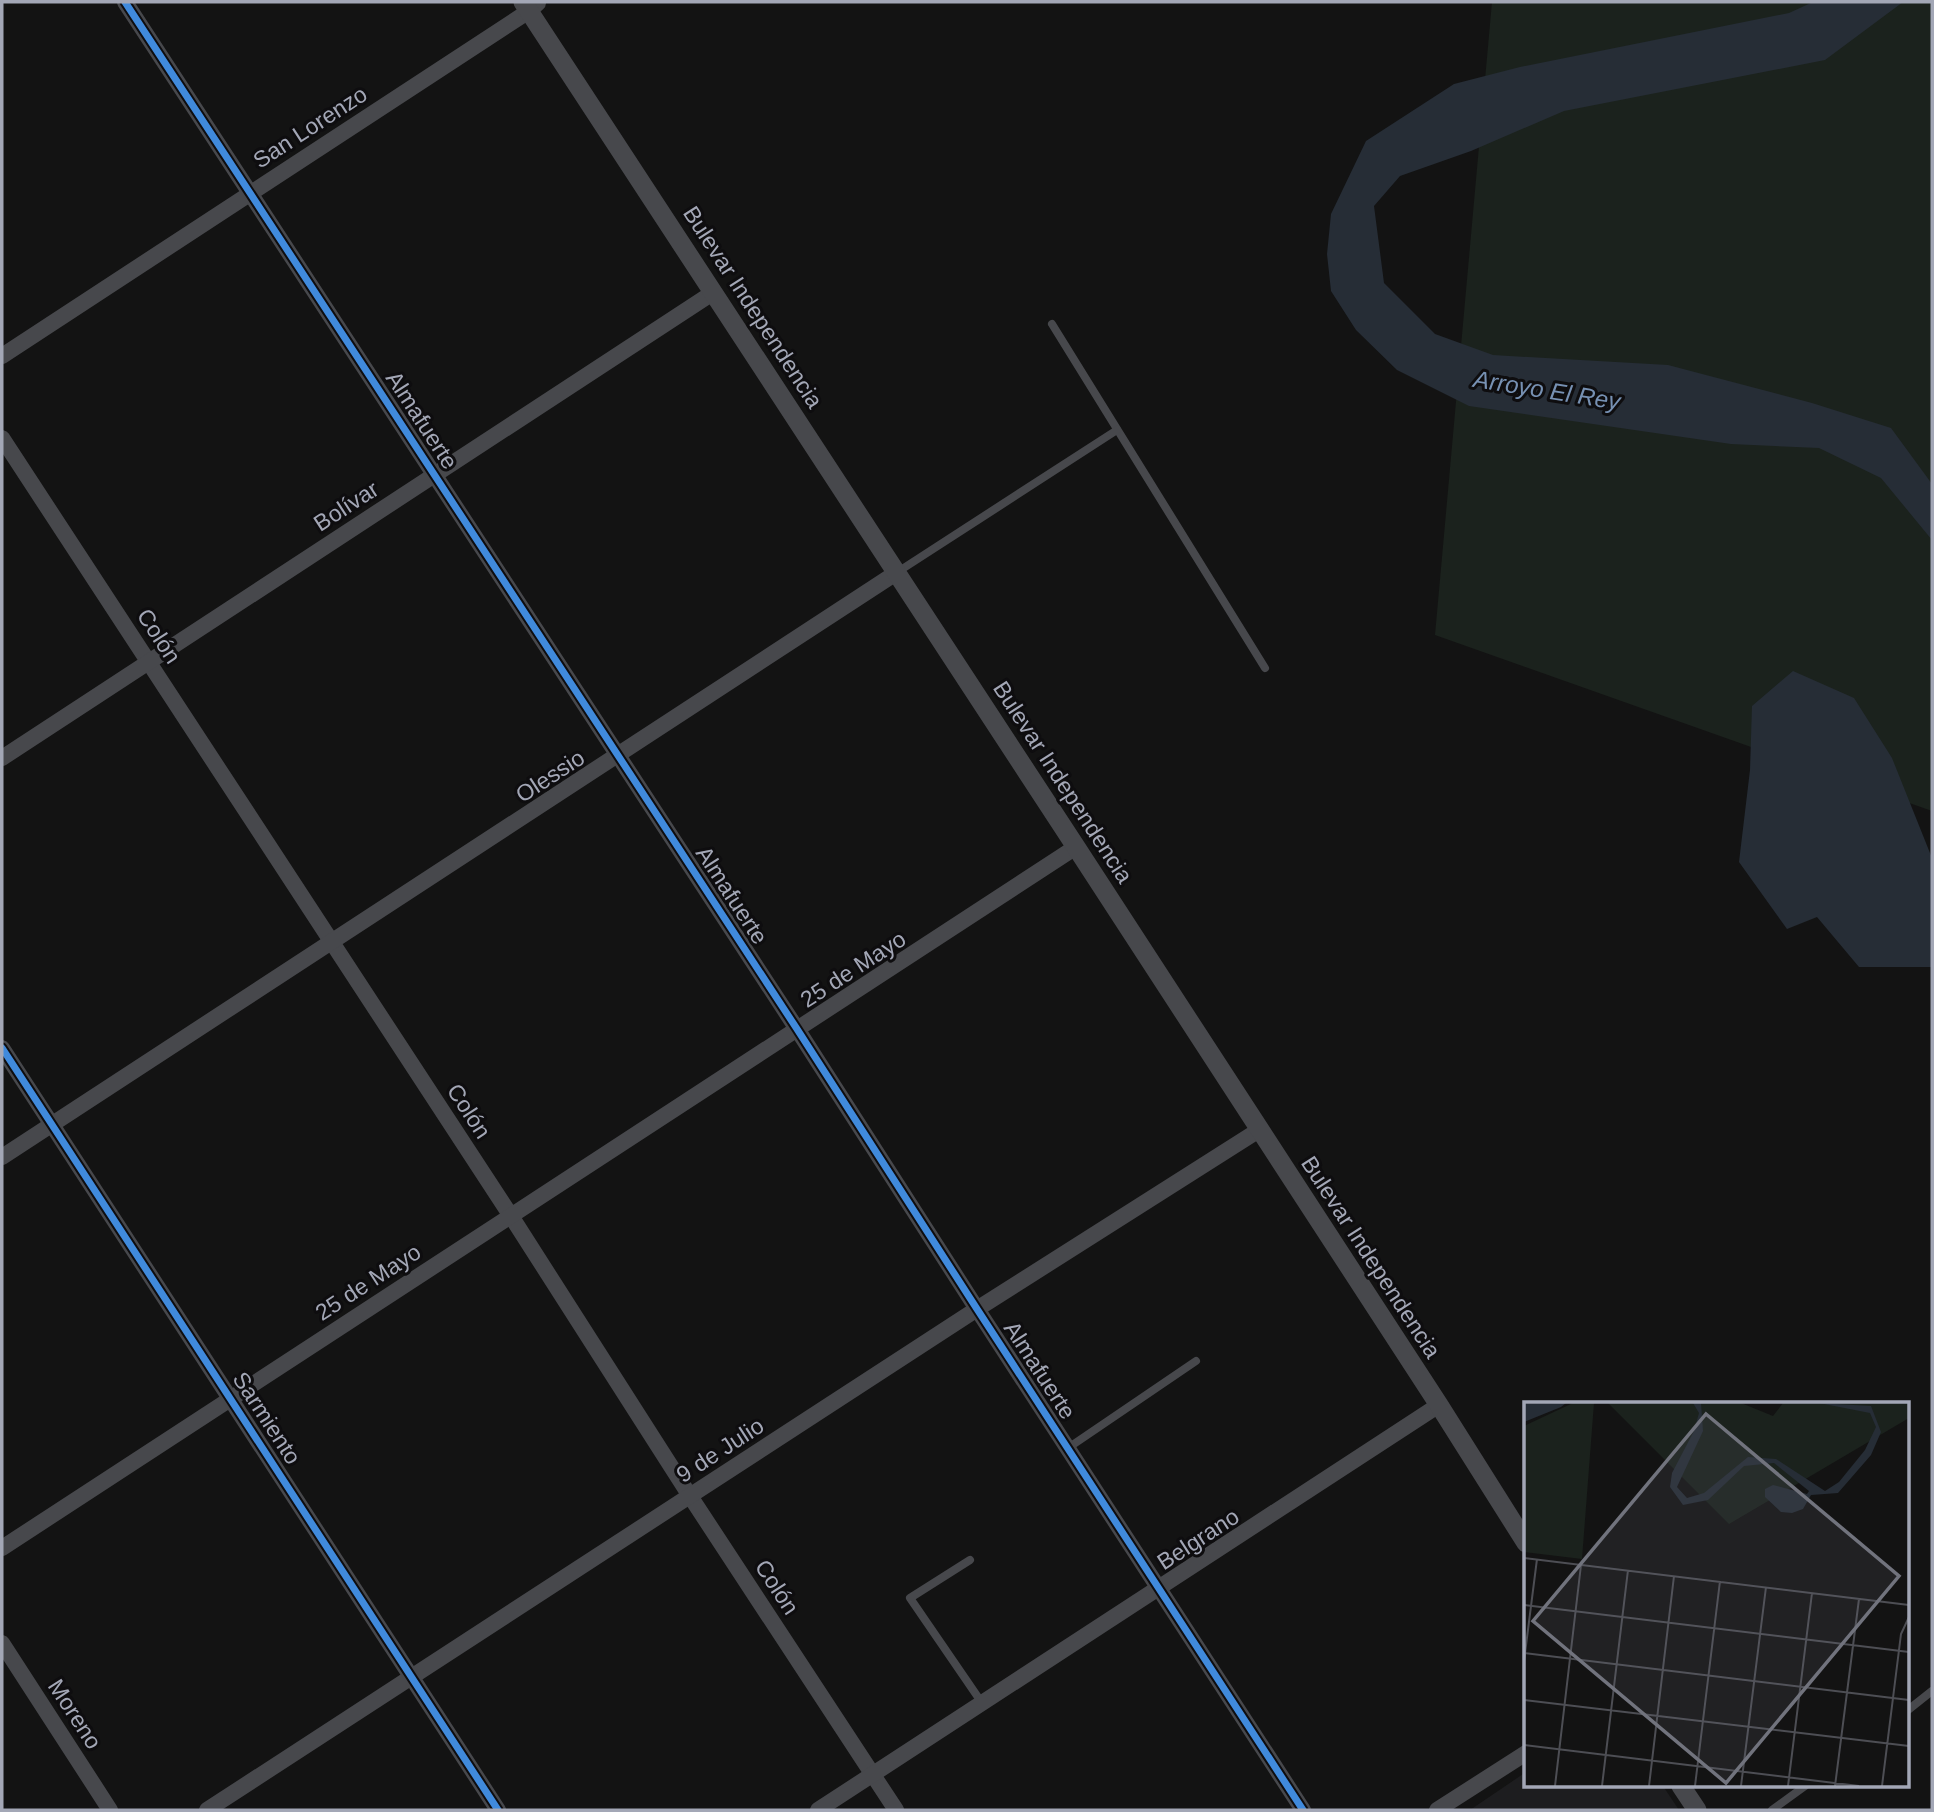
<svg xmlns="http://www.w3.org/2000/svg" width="1934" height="1812" font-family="Helvetica,sans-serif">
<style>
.built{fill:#1d1d1f}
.green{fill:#1b221d}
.water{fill:#262d36}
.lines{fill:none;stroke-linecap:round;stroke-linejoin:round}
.service{stroke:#47484c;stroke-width:8}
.minor{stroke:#47484c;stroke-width:16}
.tertiary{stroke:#47484c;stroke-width:19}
.cycleway-casing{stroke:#0e0d0f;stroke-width:11}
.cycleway{stroke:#408adc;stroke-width:7}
.labels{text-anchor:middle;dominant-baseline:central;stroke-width:6;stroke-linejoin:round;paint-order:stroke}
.street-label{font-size:23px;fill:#a3a7b6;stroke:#0e0d0f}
.water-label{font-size:24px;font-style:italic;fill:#7791b3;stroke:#0e0d0f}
.inset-road{fill:none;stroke:#4d4e54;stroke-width:2}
.view{fill:#71737d;fill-opacity:0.15;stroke:#71737d;stroke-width:3.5}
.inset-edge{fill:none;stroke:#a3a7b6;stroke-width:3.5}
</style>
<rect width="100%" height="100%" fill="#131313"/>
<polygon class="built" points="1526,1772 1526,1786 1663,1786 1679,1810 1470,1810"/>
<polygon class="green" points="1492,2 1932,2 1932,811 1435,635"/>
<g class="water">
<polygon points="1813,2 1903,2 1825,60 1564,111 1471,151 1400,176 1374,206 1384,283 1435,334 1493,355 1668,365 1812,403 1891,428 1932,484 1932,540 1881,478 1819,448 1731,444 1469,406 1397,370 1356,330 1331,291 1327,254 1331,214 1366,141 1454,84 1520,67 1789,13"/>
<polygon points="1793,671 1854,698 1892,758 1932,858 1932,967 1859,967 1817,917 1787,929 1739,862 1750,770 1752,706"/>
</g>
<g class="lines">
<g class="service">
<polyline points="1052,324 1265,668"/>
<polyline points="896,573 1117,430"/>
<polyline points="1068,1448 1196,1361"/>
<polyline points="970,1560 910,1598 982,1703"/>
<polyline points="1908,1710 1932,1691"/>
<polyline points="1772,1810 1805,1786"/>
</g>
<g class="minor">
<polyline points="125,2 797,1029 977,1309 1303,1810"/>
<polyline points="2,356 529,11 538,3"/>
<polyline points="2,438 511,1216 690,1496 896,1810"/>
<polyline points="2,758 714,292"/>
<polyline points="2,1048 498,1810"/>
<polyline points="2,1157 896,573"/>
<polyline points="2,1548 1076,847"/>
<polyline points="2,1643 110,1810"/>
<polyline points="207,1810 977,1309 1259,1130"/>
<polyline points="818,1810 1439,1405"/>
<polyline points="1437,1810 1526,1753"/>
</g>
<g class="tertiary">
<polyline points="523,2 1076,847 1439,1405 1526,1543"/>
<polyline points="1681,1786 1697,1810"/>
</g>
<defs>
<g id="cycleway">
<polyline points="125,2 797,1029 977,1309 1303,1810"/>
<polyline points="2,1048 498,1810"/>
</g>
</defs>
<use href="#cycleway" class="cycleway-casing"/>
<use href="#cycleway" class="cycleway"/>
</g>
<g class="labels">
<g class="street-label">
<text transform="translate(310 127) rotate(-33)">San Lorenzo</text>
<text transform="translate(753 307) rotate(57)">Bulevar Independencia</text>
<text transform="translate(422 420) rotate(57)">Almafuerte</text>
<text transform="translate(346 506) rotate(-33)">Bolívar</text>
<text transform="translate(159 636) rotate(57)">Colón</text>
<text transform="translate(550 776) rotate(-33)">Olessio</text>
<text transform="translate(1063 782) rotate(57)">Bulevar Independencia</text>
<text transform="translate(732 895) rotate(57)">Almafuerte</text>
<text transform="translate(853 969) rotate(-33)">25 de Mayo</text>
<text transform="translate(469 1111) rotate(57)">Colón</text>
<text transform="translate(1371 1257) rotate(57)">Bulevar Independencia</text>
<text transform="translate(368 1282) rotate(-33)">25 de Mayo</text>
<text transform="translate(1040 1370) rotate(57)">Almafuerte</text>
<text transform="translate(267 1418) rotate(57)">Sarmiento</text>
<text transform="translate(720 1450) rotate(-33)">9 de Julio</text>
<text transform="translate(1198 1539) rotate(-33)">Belgrano</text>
<text transform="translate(777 1587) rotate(57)">Colón</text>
<text transform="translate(75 1714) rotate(57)">Moreno</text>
</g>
<g class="water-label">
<text transform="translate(1547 390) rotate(9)">Arroyo El Rey</text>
</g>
</g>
<g transform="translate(1524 1402)">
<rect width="385" height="385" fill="#131313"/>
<path d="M49,1h21l-12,156 -58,-7v-126zM84,1h133l32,13 10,-13h126v15l-180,106z" fill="#1b221d"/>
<path d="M42,1l-5,4 -37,15v-18zM169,1h8l2,28 -26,56 10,11 17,-5 44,-36 28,2 49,32 14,-9 26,-32 11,-23 -6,-14 -51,-10 52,3 10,26 -10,23 -33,38 -27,2 -8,14 -11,4 -11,-1 -16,-15v-8l8,-4 34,9 2,-3 -35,-28 -30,3 -36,34 -25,5 -13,-18 2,-14 22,-42 5,-18z" fill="#262d36"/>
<path class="inset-road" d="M0,156l385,47M0,203l385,47M0,251l385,47M0,259l13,-102M0,298l385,46M0,343l335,41M31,384l26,-221M78,384l26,-216M125,384l25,-210M171,384l25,-205M217,384l25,-199M264,384l24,-193M311,384l24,-187M358,384l19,-152 8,-17"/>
<path class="view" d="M182,12l193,162 -173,207 -193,-162z"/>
<rect width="385" height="385" class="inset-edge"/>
</g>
<rect width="1934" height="1812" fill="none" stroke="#a3a7b6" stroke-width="7"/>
</svg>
